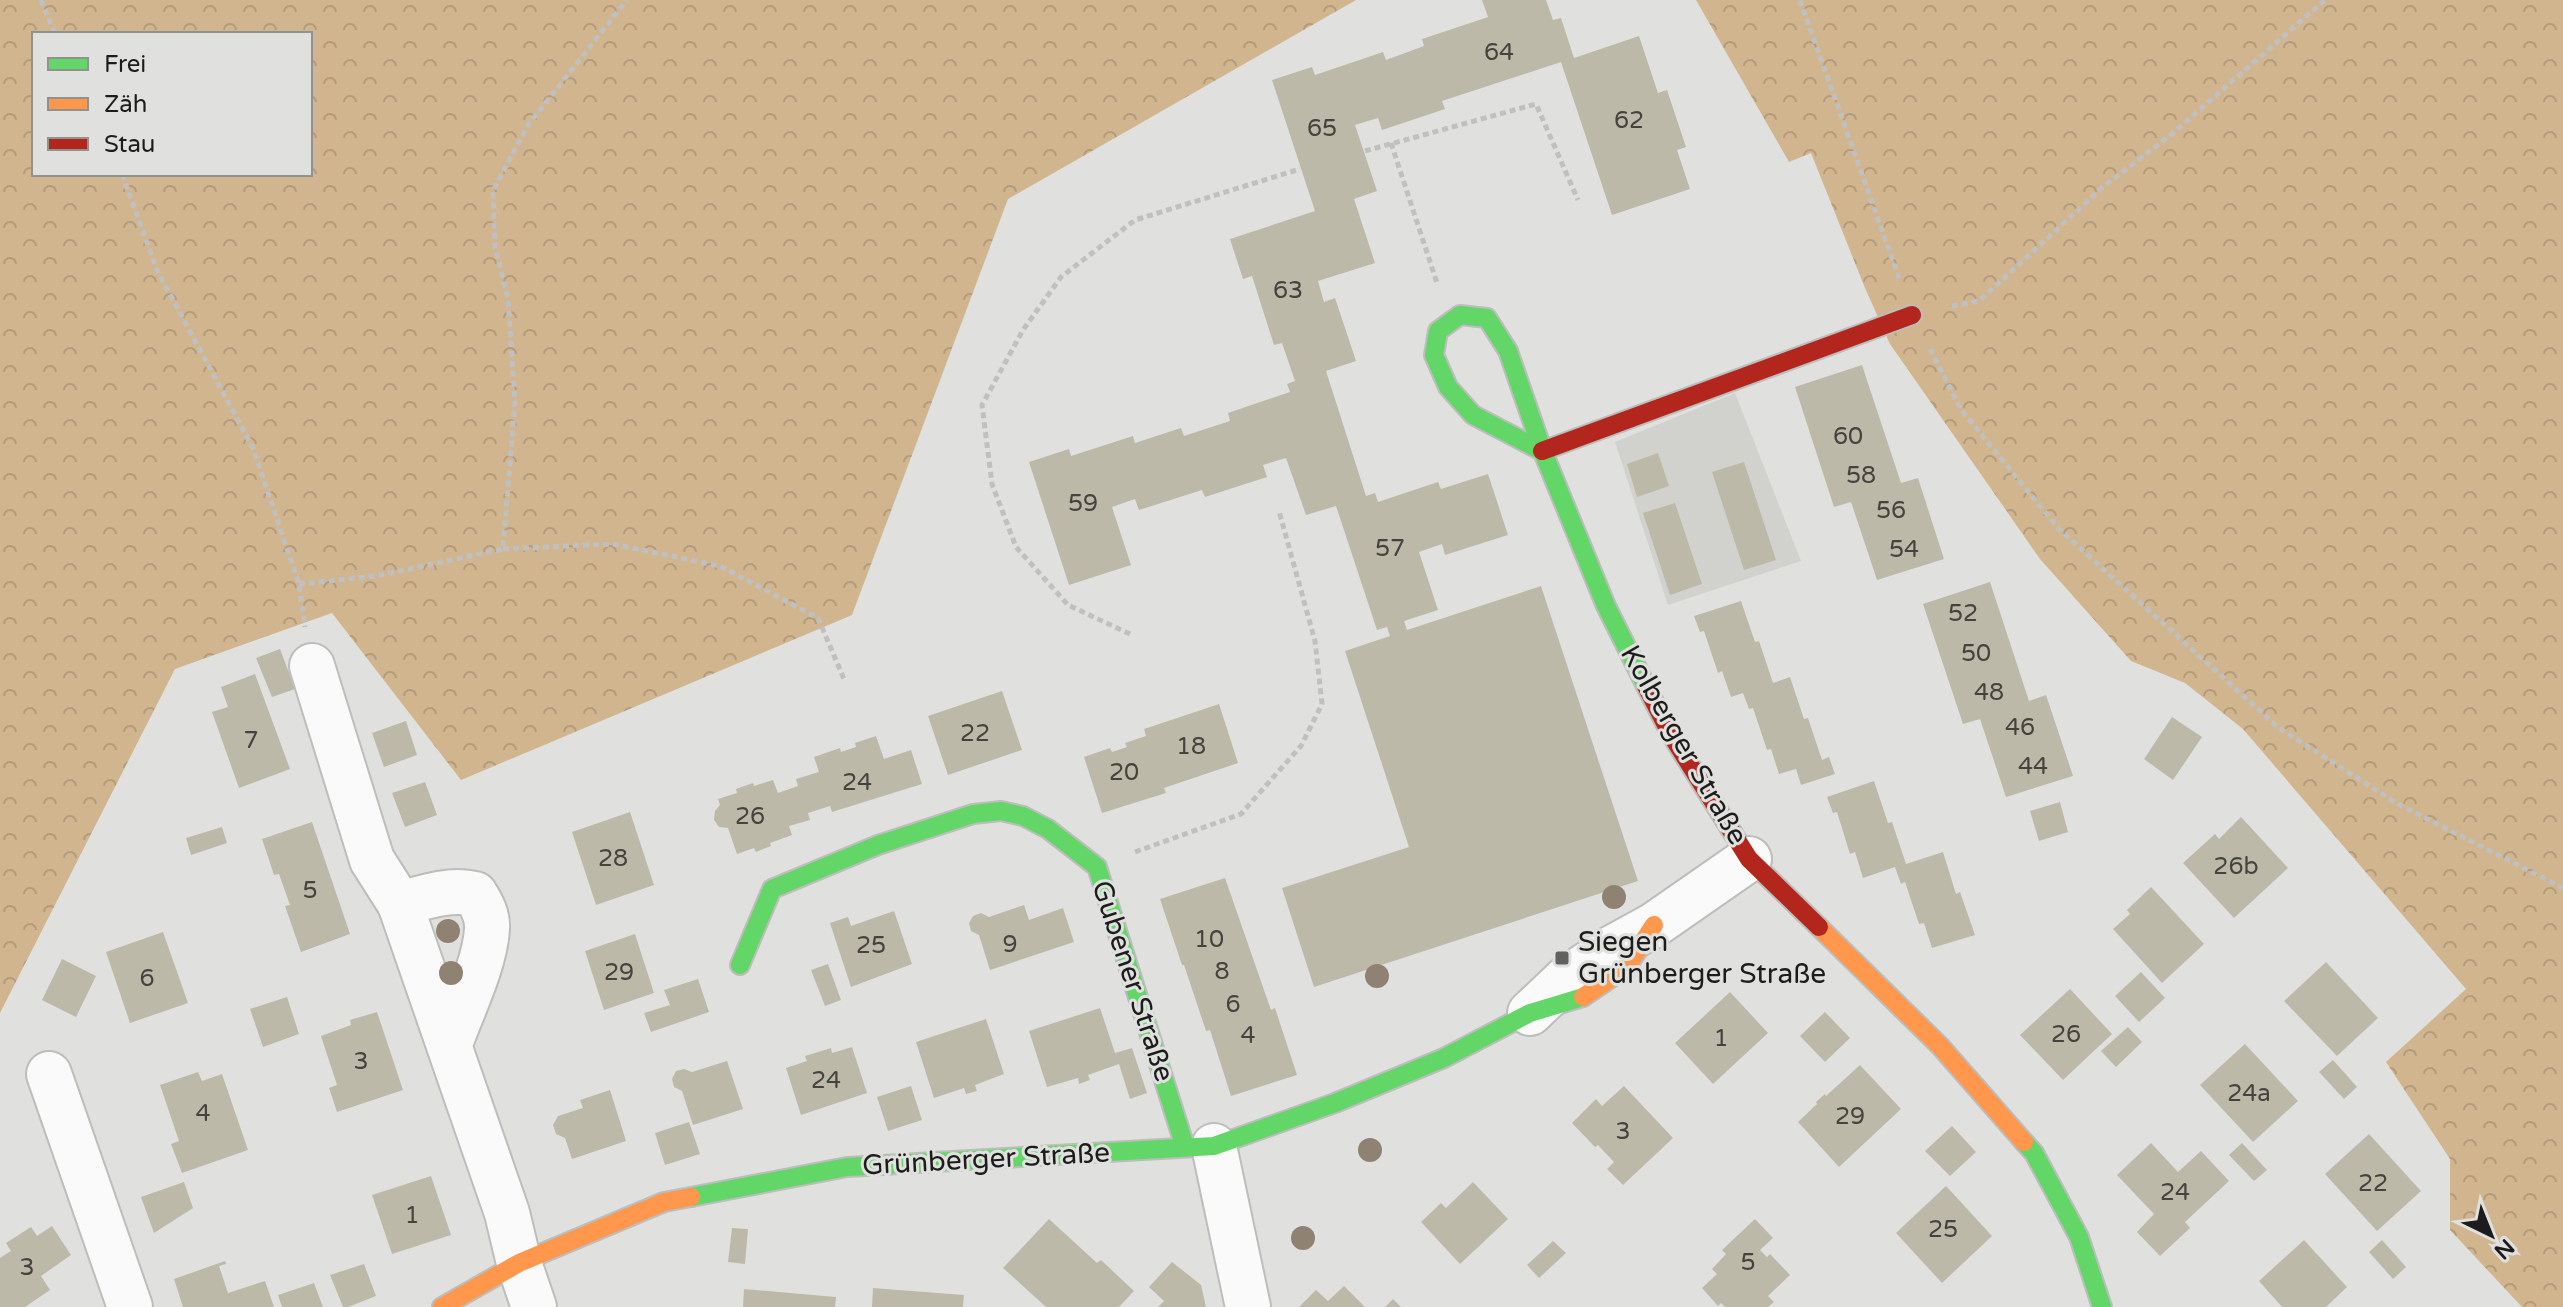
<svg xmlns="http://www.w3.org/2000/svg" width="2563" height="1307" font-family="'Varela Round',sans-serif">
<style>
.built{fill:#d1d2cd}
.forest{fill:url(#forest-crowns);fill-rule:evenodd}
.building{fill:#bdb9a9}
.lines{fill:none;stroke-linecap:round;stroke-linejoin:round}
.street-casing{stroke:#bdbdbc;stroke-width:48}
.fast-casing{stroke:#bdbdbc;stroke-width:22}
.slow-casing{stroke:#bdbdbc;stroke-width:22}
.jam-casing{stroke:#bdbdbc;stroke-width:22}
.path{stroke:#bfc0bf;stroke-width:5;stroke-dasharray:6 4;stroke-linecap:butt}
.street{stroke:#fafafa;stroke-width:44}
.fast{stroke:#63d668;stroke-width:18}
.slow{stroke:#ff974d;stroke-width:18}
.jam{stroke:#b3261e;stroke-width:18}
.tree{fill:#8f8272}
.poi-dot{fill:#606160;stroke:#e0e1de;stroke-width:3}
.labels{text-anchor:middle;dominant-baseline:central;stroke-width:6;stroke-linejoin:round;paint-order:stroke}
.number-label{font-size:24px;fill:#44433e}
.street-label{font-size:28px;fill:#1b1c1b;stroke:#e0e1de}
.poi-label{font-size:28px;fill:#1b1c1b;stroke:#e0e1de;text-anchor:start}
</style>
<defs>
<pattern id="forest-crowns" width="20" height="18" patternUnits="userSpaceOnUse" patternTransform="scale(2)"><rect width="20" height="18" fill="#d1b58f"/><path d="M2 6a3 3 0 1 1 6 0M12 15a3 3 0 1 1 6 0" fill="none" stroke="#b39b7b"/></pattern>
</defs>
<rect width="100%" height="100%" fill="#e0e0df"/>
<polygon class="built" points="1735,393 1801,561 1668,605 1615,442"/>
<g class="forest">
<path d="M0,0h1356l-348,199 -156,416 -391,165 -129,-167 -157,56 -175,344zM310,34v140h-276v-140z"/>
<polygon points="1696,0 2563,0 2563,1307 2522,1307 2450,1230 2450,1159 2386,1062 2466,989 2243,729 2185,683 2131,661 2040,559 1890,344 1865,288 1811,153 1789,162"/>
</g>
<g class="building">
<polygon points="1482,0 1546,0 1553,20 1561,18 1574,58 1639,36 1658,93 1667,90 1686,147 1677,150 1690,189 1612,215 1561,62 1442,101 1445,109 1382,130 1378,118 1355,125 1377,191 1354,199 1375,263 1318,281 1324,302 1335,298 1356,361 1326,371 1366,496 1375,493 1378,502 1438,482 1441,489 1488,474 1508,535 1445,555 1442,544 1419,552 1438,610 1404,621 1407,630 1541,586 1638,881 1314,987 1282,888 1409,847 1345,651 1390,636 1387,627 1377,630 1336,506 1306,515 1286,458 1263,465 1267,477 1205,497 1202,490 1139,510 1135,499 1112,507 1131,565 1069,585 1029,462 1069,449 1071,456 1133,436 1135,443 1181,428 1184,436 1230,421 1228,413 1290,392 1287,384 1295,381 1282,343 1274,345 1252,276 1243,279 1230,239 1315,211 1272,80 1312,67 1315,75 1383,52 1386,60 1424,46 1422,39 1488,17"/>
<polygon points="1862,365 1901,483 1918,478 1944,559 1877,580 1851,502 1834,507 1795,387"/>
<polygon points="1658,453 1669,486 1637,497 1627,464"/>
<polygon points="1744,462 1776,560 1744,570 1712,472"/>
<polygon points="1675,503 1702,584 1670,595 1643,513"/>
<polygon points="1990,582 2029,701 2046,695 2073,776 2006,797 1980,719 1963,724 1923,604"/>
<polygon points="1741,601 1755,642 1759,641 1773,683 1790,677 1804,719 1808,718 1822,760 1829,757 1835,774 1801,785 1796,769 1779,774 1771,749 1767,750 1753,708 1749,709 1743,693 1731,697 1722,671 1718,673 1704,631 1700,632 1694,616"/>
<polygon points="280,649 295,689 272,697 256,658"/>
<polygon points="255,674 290,769 239,788 212,712 228,707 221,687"/>
<polygon points="1002,691 1022,750 948,775 928,716"/>
<polygon points="1219,704 1238,763 1164,788 1166,793 1102,813 1084,757 1110,748 1112,752 1127,747 1125,743 1146,736 1144,729"/>
<polygon points="2172,717 2202,737 2173,780 2144,759"/>
<polygon points="406,721 417,755 384,767 372,733"/>
<polygon points="876,736 884,759 911,750 922,784 832,812 830,806 808,813 810,820 789,826 792,835 770,843 771,846 756,852 754,848 737,854 728,828 719,827 714,820 715,811 720,805 718,799 737,793 736,789 753,783 754,786 773,780 778,793 798,786 796,779 819,772 814,757 840,748 841,752 856,747 855,743"/>
<polygon points="1874,781 1888,823 1892,822 1906,864 1943,852 1956,894 1960,892 1975,935 1932,948 1924,923 1919,924 1905,882 1901,884 1895,867 1863,878 1855,852 1850,854 1837,812 1833,813 1827,797"/>
<polygon points="425,782 437,815 405,827 392,793"/>
<polygon points="2060,802 2068,832 2039,841 2030,811"/>
<polygon points="630,812 654,885 596,905 572,832"/>
<polygon points="2241,817 2288,868 2234,918 2183,863 2215,834 2219,839"/>
<polygon points="312,822 350,934 301,952 285,906 290,905 279,874 274,875 262,839"/>
<polygon points="222,827 227,843 191,855 186,838"/>
<polygon points="1225,878 1271,1010 1275,1008 1297,1075 1231,1096 1210,1030 1206,1031 1184,965 1182,965 1160,899"/>
<polygon points="2151,887 2204,944 2162,983 2113,929 2130,914 2127,910"/>
<polygon points="1024,905 1029,920 1063,908 1074,942 990,970 979,935 971,931 969,923 973,916 981,913 989,917"/>
<polygon points="894,911 912,964 851,987 830,923 848,917 851,926"/>
<polygon points="163,932 188,1003 130,1023 106,952"/>
<polygon points="635,934 654,993 604,1010 585,951"/>
<polygon points="62,959 96,976 76,1017 42,1000"/>
<polygon points="2326,962 2378,1018 2337,1056 2284,1001"/>
<polygon points="828,964 841,1000 825,1006 811,970"/>
<polygon points="2141,972 2165,998 2139,1022 2115,996"/>
<polygon points="698,979 709,1012 651,1032 644,1013 670,1005 664,990"/>
<polygon points="2070,989 2112,1034 2063,1080 2020,1035"/>
<polygon points="1730,992 1768,1033 1713,1084 1675,1043"/>
<polygon points="287,997 299,1034 263,1047 250,1009"/>
<polygon points="1100,1008 1115,1053 1132,1048 1147,1093 1130,1099 1119,1064 1088,1075 1090,1080 1079,1084 1078,1078 1047,1087 1029,1031"/>
<polygon points="377,1012 403,1090 337,1112 329,1088 337,1085 321,1036 351,1025 350,1020"/>
<polygon points="1825,1012 1850,1038 1825,1062 1800,1036"/>
<polygon points="986,1019 1004,1074 975,1085 977,1091 966,1094 964,1088 934,1098 916,1042"/>
<polygon points="2128,1027 2142,1042 2116,1067 2101,1051"/>
<polygon points="2245,1044 2298,1101 2253,1142 2200,1085"/>
<polygon points="852,1047 867,1093 801,1115 786,1068 807,1061 805,1056 831,1048 832,1053"/>
<polygon points="2333,1060 2357,1087 2344,1099 2319,1072"/>
<polygon points="727,1061 743,1109 693,1125 682,1091 674,1087 672,1079 676,1071 684,1069 692,1072"/>
<polygon points="1860,1065 1901,1109 1839,1167 1798,1122 1817,1104 1816,1102 1825,1094 1826,1096"/>
<polygon points="198,1072 202,1081 222,1074 248,1150 182,1173 171,1144 179,1141 160,1085"/>
<polygon points="911,1086 922,1120 888,1131 877,1097"/>
<polygon points="1624,1086 1673,1138 1623,1185 1607,1169 1614,1162 1598,1145 1595,1147 1572,1123 1596,1099 1602,1106"/>
<polygon points="610,1090 626,1141 572,1159 565,1138 556,1134 553,1125 558,1116 583,1108 580,1100"/>
<polygon points="689,1122 700,1154 665,1165 655,1133"/>
<polygon points="1952,1126 1976,1152 1950,1176 1925,1151"/>
<polygon points="2369,1134 2421,1191 2377,1231 2325,1174"/>
<polygon points="2151,1143 2178,1172 2201,1151 2229,1181 2185,1222 2190,1228 2160,1256 2137,1232 2154,1214 2117,1175"/>
<polygon points="2242,1143 2267,1170 2254,1181 2229,1155"/>
<polygon points="431,1176 451,1235 392,1254 372,1195"/>
<polygon points="184,1182 193,1208 154,1233 141,1197"/>
<polygon points="1473,1182 1508,1219 1460,1264 1421,1222 1441,1203 1446,1208"/>
<polygon points="1946,1186 1992,1236 1942,1283 1896,1233"/>
<polygon points="1049,1219 1097,1263 1101,1260 1134,1291 1119,1307 1046,1307 1003,1268"/>
<polygon points="1755,1219 1773,1238 1760,1250 1767,1257 1770,1254 1790,1275 1768,1296 1774,1302 1768,1307 1725,1307 1721,1303 1718,1306 1702,1288 1717,1274 1712,1269 1726,1254 1722,1250"/>
<polygon points="52,1226 71,1255 41,1276 50,1290 25,1307 0,1307 0,1258 11,1251 6,1243 31,1227 37,1236"/>
<polygon points="732,1228 748,1229 745,1264 728,1262"/>
<polygon points="2304,1240 2347,1287 2326,1307 2282,1307 2259,1281"/>
<polygon points="2382,1240 2406,1267 2393,1279 2369,1252"/>
<polygon points="1553,1241 1566,1253 1539,1278 1527,1265"/>
<polygon points="225,1261 226,1264 219,1266 228,1293 265,1281 274,1307 183,1307 174,1279"/>
<polygon points="1172,1262 1201,1285 1206,1307 1158,1307 1164,1301 1149,1287"/>
<polygon points="364,1264 376,1296 348,1307 343,1307 330,1275"/>
<polygon points="314,1283 323,1307 282,1307 278,1295"/>
<polygon points="1344,1286 1365,1307 1299,1307 1316,1290 1328,1301"/>
<polygon points="873,1288 964,1295 963,1307 872,1307"/>
<polygon points="744,1289 836,1297 835,1307 743,1307"/>
<polygon points="1393,1299 1401,1307 1385,1307"/>
</g>
<g class="lines">
<defs>
<g id="street">
<polyline points="312,666 372,860 400,904"/>
<polyline points="1530,1013 1567,978 1612,948 1654,925 1749,859"/>
<path d="M450,1044c12,-34 35,-80 37,-115 1,-13 -5,-24 -12,-35 -24,-6 -51,3 -75,10l107,309 12,50 15,44"/>
<polyline points="49,1074 130,1307"/>
<polyline points="1214,1146 1248,1307"/>
</g>
<g id="fast">
<polyline points="1542,451 1473,415 1448,387 1434,355 1438,331 1460,315 1487,318 1508,351 1543,452 1606,606 1646,686"/>
<polyline points="740,965 772,889 878,845 973,814 1001,811 1023,816 1048,829 1097,867 1185,1147"/>
<polyline points="2024,1142 2034,1153 2079,1237 2102,1307"/>
<polyline points="691,1197 847,1167 1214,1146 1335,1103 1444,1058 1530,1013 1583,997"/>
</g>
<g id="slow">
<polyline points="1819,927 1940,1046 2024,1142"/>
<polyline points="1583,997 1626,968 1654,925"/>
<polyline points="442,1307 519,1263 664,1202 691,1197"/>
</g>
<g id="jam">
<polyline points="1542,451 1912,315"/>
<polyline points="1646,686 1670,733 1749,859 1819,927"/>
</g>
</defs>
<use href="#street" class="street-casing"/>
<use href="#fast" class="fast-casing"/>
<use href="#slow" class="slow-casing"/>
<use href="#jam" class="jam-casing"/>
<g class="path">
<polyline points="41,0 55,34"/>
<polyline points="1800,0 1899,278"/>
<polyline points="1391,143 1437,283"/>
<polyline points="1365,151 1536,104 1578,200"/>
<polyline points="122,174 157,270 253,448 299,584 305,627"/>
<polyline points="1952,306 1979,301 2103,187 2172,134 2325,0"/>
<polyline points="1930,349 1962,411 2059,529 2279,728 2398,804 2563,888"/>
<polyline points="503,549 613,544 720,566 818,618 844,679"/>
<polyline points="299,584 376,576 503,549 515,401 508,298 495,247 493,191 528,125 627,0"/>
<polyline points="1130,634 1068,605 1016,547 992,484 982,405 1023,330 1061,277 1135,220 1300,169"/>
<polyline points="1135,852 1241,814 1301,746 1322,704 1315,641 1279,511"/>
</g>
<use href="#street" class="street"/>
<use href="#fast" class="fast"/>
<use href="#slow" class="slow"/>
<use href="#jam" class="jam"/>
</g>
<g class="tree">
<circle cx="1614" cy="897" r="12"/>
<circle cx="448" cy="931" r="12"/>
<circle cx="451" cy="973" r="12"/>
<circle cx="1377" cy="976" r="12"/>
<circle cx="1370" cy="1150" r="12"/>
<circle cx="1303" cy="1238" r="12"/>
</g>
<rect class="poi-dot" x="1554" y="950" width="16" height="16" rx="4"/>
<g class="labels">
<g class="number-label">
<text x="1499" y="52">64</text>
<text x="1629" y="120">62</text>
<text x="1322" y="128">65</text>
<text x="1288" y="290">63</text>
<text x="1848" y="436">60</text>
<text x="1861" y="475">58</text>
<text x="1083" y="503">59</text>
<text x="1891" y="510">56</text>
<text x="1390" y="548">57</text>
<text x="1904" y="549">54</text>
<text x="1963" y="613">52</text>
<text x="1976" y="653">50</text>
<text x="1989" y="692">48</text>
<text x="2020" y="727">46</text>
<text x="975" y="733">22</text>
<text x="251" y="740">7</text>
<text x="1191" y="746">18</text>
<text x="2033" y="766">44</text>
<text x="1124" y="772">20</text>
<text x="857" y="782">24</text>
<text x="750" y="816">26</text>
<text x="613" y="858">28</text>
<text x="2236" y="866">26b</text>
<text x="310" y="890">5</text>
<text x="1209" y="939">10</text>
<text x="1010" y="944">9</text>
<text x="871" y="945">25</text>
<text x="1222" y="971">8</text>
<text x="619" y="972">29</text>
<text x="147" y="978">6</text>
<text x="1233" y="1004">6</text>
<text x="2066" y="1034">26</text>
<text x="1248" y="1035">4</text>
<text x="1721" y="1038">1</text>
<text x="361" y="1061">3</text>
<text x="826" y="1080">24</text>
<text x="2249" y="1093">24a</text>
<text x="203" y="1113">4</text>
<text x="1850" y="1116">29</text>
<text x="1623" y="1131">3</text>
<text x="2373" y="1183">22</text>
<text x="2175" y="1192">24</text>
<text x="412" y="1215">1</text>
<text x="1943" y="1229">25</text>
<text x="1748" y="1262">5</text>
<text x="27" y="1267">3</text>
</g>
<g class="street-label">
<text transform="translate(1684 745) rotate(60)">Kolberger Straße</text>
<text transform="translate(1133 981) rotate(72)">Gubener Straße</text>
<text transform="translate(986 1159) rotate(-3)">Grünberger Straße</text>
</g>
<g class="poi-label">
<text x="1578" y="942">Siegen<tspan x="1578" dy="32">Grünberger Straße</tspan></text>
</g>
</g>
<rect x="32" y="32" width="280" height="144" fill="#e0e1de" stroke="#919290" stroke-width="2"/>
<rect x="48" y="58" width="40" height="12" fill="#63d668" stroke="#919290" stroke-width="2"/>
<text x="104" y="72" font-size="24" fill="#1b1c1b">Frei</text>
<rect x="48" y="98" width="40" height="12" fill="#ff974d" stroke="#919290" stroke-width="2"/>
<text x="104" y="112" font-size="24" fill="#1b1c1b">Zäh</text>
<rect x="48" y="138" width="40" height="12" fill="#b3261e" stroke="#919290" stroke-width="2"/>
<text x="104" y="152" font-size="24" fill="#1b1c1b">Stau</text>
<g transform="translate(2491 1235) rotate(137)" stroke="#e0e1de" stroke-width="6" paint-order="stroke">
<path d="M0-6L14 30L0 20L-14 30Z" fill="#1b1c1b"/>
<text y="-12" font-size="22" font-weight="bold" text-anchor="middle" fill="#1b1c1b">N</text>
</g>
</svg>
